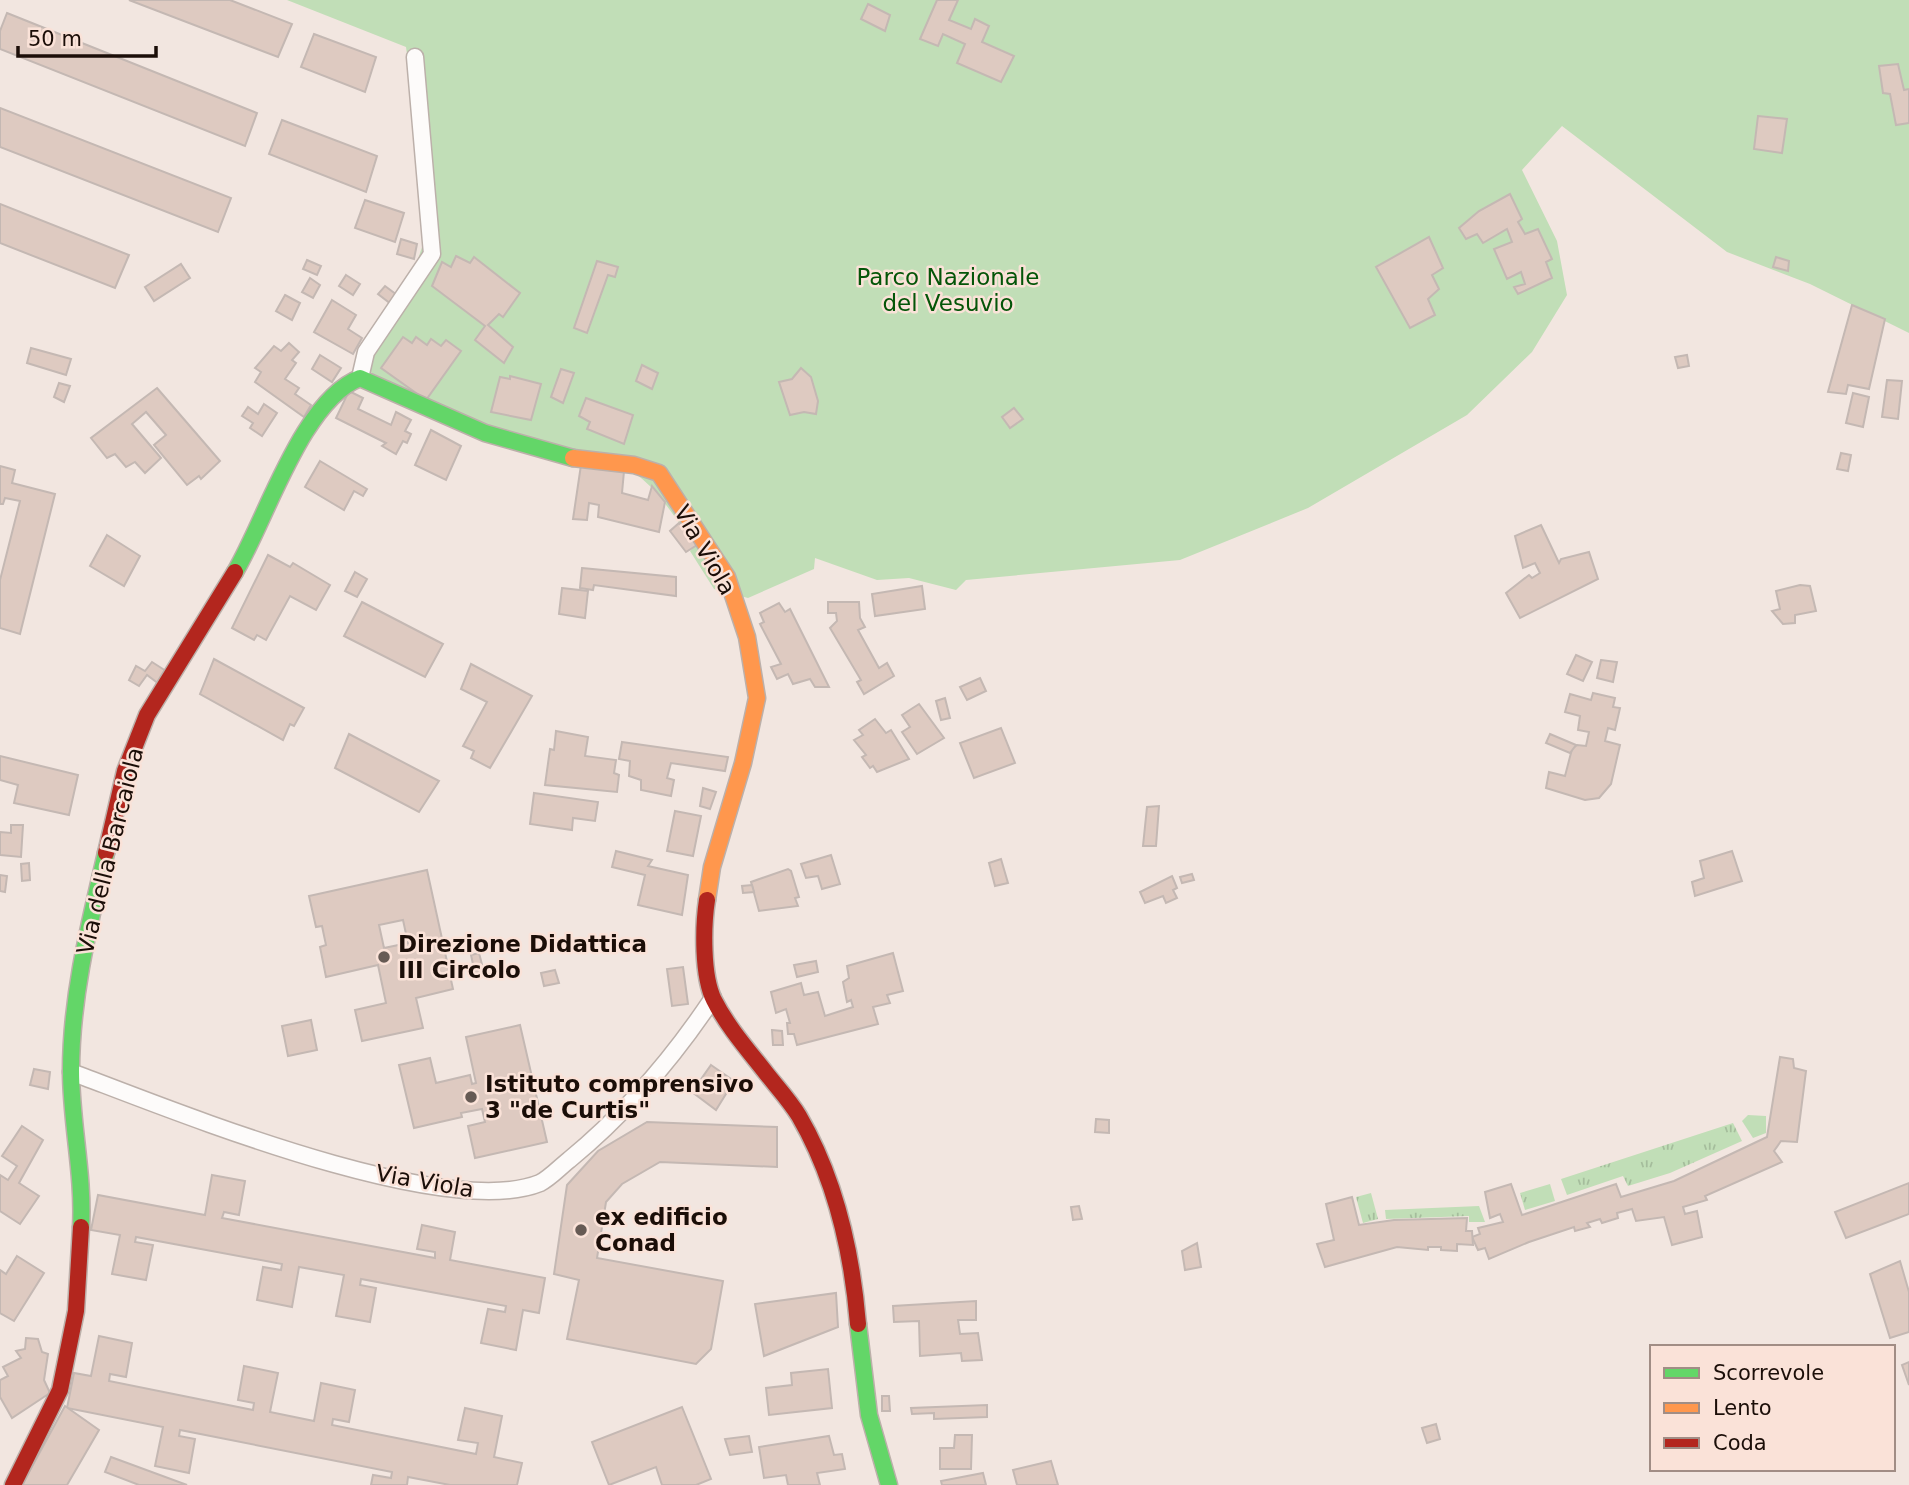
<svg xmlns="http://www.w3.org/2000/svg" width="1909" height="1485" font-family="'DejaVu Sans',sans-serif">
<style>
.grass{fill:url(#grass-tufts)}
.green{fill:#c1deb7}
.building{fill:#decac1;stroke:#c4b8b3;stroke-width:2;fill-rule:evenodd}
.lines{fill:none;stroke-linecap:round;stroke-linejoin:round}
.street-casing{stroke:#bcb0aa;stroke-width:19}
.fast-casing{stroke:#bcb0aa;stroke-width:19}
.slow-casing{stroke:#bcb0aa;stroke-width:19}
.jam-casing{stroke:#bcb0aa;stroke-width:19}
.street{stroke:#fdfbfa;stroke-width:16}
.fast{stroke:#63d668;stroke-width:16}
.slow{stroke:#ff974d;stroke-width:16}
.jam{stroke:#b3261e;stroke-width:16}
.poi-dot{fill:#665a54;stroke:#fae2d8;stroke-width:2.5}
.labels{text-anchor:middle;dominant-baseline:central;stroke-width:5;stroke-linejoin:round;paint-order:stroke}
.park-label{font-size:23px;fill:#045508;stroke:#fae2d8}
.street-label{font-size:23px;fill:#1b0e08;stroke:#fae2d8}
.poi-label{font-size:23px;font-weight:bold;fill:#1b0e08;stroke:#fae2d8;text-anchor:start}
</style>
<defs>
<pattern id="grass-tufts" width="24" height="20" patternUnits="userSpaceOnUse" patternTransform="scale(1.75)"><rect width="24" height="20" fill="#c1deb7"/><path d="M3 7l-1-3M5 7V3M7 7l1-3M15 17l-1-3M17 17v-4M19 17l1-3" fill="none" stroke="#a5bd9c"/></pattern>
</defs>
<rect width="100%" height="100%" fill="#f2e6e0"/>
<g class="grass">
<polygon points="1748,1115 1766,1116 1766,1133 1753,1138 1742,1121"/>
<polygon points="1733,1123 1742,1141 1670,1173 1628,1186 1623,1176 1567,1195 1561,1179"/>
<polygon points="1550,1184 1555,1201 1525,1210 1520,1193"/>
<polygon points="1371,1193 1378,1219 1363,1223 1356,1197"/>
<polygon points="1479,1206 1485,1222 1469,1222 1469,1216 1386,1219 1385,1210"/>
</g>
<path class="green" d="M287,0h1622v333l-99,-49 -83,-32 -165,-126 -40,44 35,71 10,54 -35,57 -65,63 -159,93 -128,52 -214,20 -10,10 -47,-12 -32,2 -62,-22 -1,11 -66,29 -34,-9 -24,-38 6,-7c-21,-23 -33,-50 -59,-69l-231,-68 -48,-48 45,-54 20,-61 -7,-126 -10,-71z"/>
<g class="building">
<polygon points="129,0 230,0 292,24 278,57"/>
<polygon points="937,0 958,0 949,20 971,29 975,19 989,26 982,42 1014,56 1001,82 957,63 965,44 943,34 938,46 920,39"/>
<polygon points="868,4 890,15 885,31 861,19"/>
<polygon points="7,13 257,113 245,146 0,49 0,31"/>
<polygon points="314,34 376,57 365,92 301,67"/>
<polygon points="1898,64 1904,90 1909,89 1909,123 1896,125 1890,94 1883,93 1879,66"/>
<polygon points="0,108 231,198 218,232 0,147"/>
<polygon points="1758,116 1787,119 1782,153 1754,149"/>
<polygon points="282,120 377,156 366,192 269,154"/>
<polygon points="1510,194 1522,219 1518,222 1525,234 1538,229 1552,259 1546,262 1552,278 1518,294 1514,287 1525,284 1521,272 1507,279 1494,249 1512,242 1507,229 1483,243 1477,234 1466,239 1459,228 1479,211"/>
<polygon points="365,200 404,213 395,242 355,228"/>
<polygon points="0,204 129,255 115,288 0,243"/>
<polygon points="1429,237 1443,268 1432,275 1439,289 1428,299 1435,315 1410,328 1376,267"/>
<polygon points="401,239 417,244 414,259 397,254"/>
<polygon points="456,256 470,263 474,257 520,293 503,317 499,314 488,325 513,347 504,363 475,340 485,326 432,286 442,262 451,267"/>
<polygon points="1776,257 1789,261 1788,271 1773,267"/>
<polygon points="307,260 321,266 317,275 303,269"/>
<polygon points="597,261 618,267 615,277 608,275 587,333 574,328"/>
<polygon points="181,264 190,278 154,301 145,287"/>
<polygon points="346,275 360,284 353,295 339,286"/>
<polygon points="310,278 320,285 313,298 302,292"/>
<polygon points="385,286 397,295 391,304 378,294"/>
<polygon points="285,295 300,303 292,320 276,311"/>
<polygon points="332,300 356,315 348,329 362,338 353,354 314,332"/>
<polygon points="1852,305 1885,319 1869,389 1848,385 1846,394 1828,392"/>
<polygon points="403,337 412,343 416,337 427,345 431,339 441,346 446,340 461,351 426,400 381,368"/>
<polygon points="289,343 299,352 292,360 296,363 285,379 299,388 295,394 311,405 304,417 255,382 261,372 255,368 274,346 281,351"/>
<polygon points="31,348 71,359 66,375 27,363"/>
<polygon points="320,355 341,368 332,382 312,369"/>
<polygon points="1687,355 1689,366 1678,368 1675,357"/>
<polygon points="642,365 658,373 652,389 636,381"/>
<polygon points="801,368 811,377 818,401 816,414 804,412 790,415 779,382 792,379"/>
<polygon points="561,369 574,373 563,403 551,397"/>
<polygon points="510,376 541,384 531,420 491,412 500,377 510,379"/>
<polygon points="1887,380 1902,381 1898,419 1882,417"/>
<polygon points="59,383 70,386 64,402 54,397"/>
<polygon points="157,388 220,461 201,479 199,476 187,485 154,445 166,435 146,412 132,424 161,458 145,473 135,462 126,467 115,454 107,458 91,438"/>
<polygon points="349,391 363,398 358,409 391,425 396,412 411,420 405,431 411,434 407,443 403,441 396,454 382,446 386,443 336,418"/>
<polygon points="1853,393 1869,397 1863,427 1846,423"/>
<polygon points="586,398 633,415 624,444 587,429 590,422 579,416"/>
<polygon points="264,404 277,413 262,436 250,428 253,423 242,416 248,407 258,414"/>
<polygon points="1014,408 1023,419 1010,428 1002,417"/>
<polygon points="431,430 461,446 446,480 415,465"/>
<polygon points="1841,453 1851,455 1848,471 1837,469"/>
<polygon points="320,461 367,489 363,496 354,491 344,510 305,487"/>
<polygon points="581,465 624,471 622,493 648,500 652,486 665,502 659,532 598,517 599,505 589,503 587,520 573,519"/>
<polygon points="0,466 15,470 12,483 55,494 20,634 0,628 0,580 20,501 5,498 3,504 0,504"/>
<polygon points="679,523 697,545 686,552 670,531"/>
<polygon points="1541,525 1559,563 1561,559 1589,552 1598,579 1520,618 1506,593 1529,575 1532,578 1540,573 1535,563 1523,568 1515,536"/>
<polygon points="107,535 140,556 124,586 90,566"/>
<polygon points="268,555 290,567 293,563 330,585 316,610 290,596 266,640 257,635 254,640 232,628"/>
<polygon points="582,568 676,577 676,596 594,585 593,590 580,588"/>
<polygon points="355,572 367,579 357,597 345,591"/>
<polygon points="1800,585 1810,586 1816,611 1795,615 1795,623 1783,624 1772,611 1780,609 1776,591"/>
<polygon points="922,586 925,609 875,616 872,594"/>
<polygon points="562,588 588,591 585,618 559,614"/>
<polygon points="362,602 443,644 425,677 344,636"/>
<polygon points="828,602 859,602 860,618 865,627 858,630 879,668 887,663 894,676 864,694 857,682 861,680 830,628 837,621 836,613 828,613"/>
<polygon points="779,603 785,612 790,609 829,687 815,687 810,679 793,684 788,674 777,679 771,667 781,664 760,624 764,622 760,613"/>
<polygon points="1576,655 1592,662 1583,681 1567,674"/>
<polygon points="214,659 304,708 294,726 290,724 283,740 200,694"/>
<polygon points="1601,660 1617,662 1613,682 1597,678"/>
<polygon points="152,662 166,671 159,684 147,675 139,686 129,680 136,666 145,671"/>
<polygon points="471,664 532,696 490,768 471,758 474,751 463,746 487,702 461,689"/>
<polygon points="980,678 986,691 967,700 960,687"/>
<polygon points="1593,693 1615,698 1613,707 1620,708 1615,730 1608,728 1605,741 1620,745 1611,784 1599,798 1585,800 1546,788 1549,772 1565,776 1572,749 1577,745 1586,746 1589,732 1578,730 1580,716 1565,712 1570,694 1591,700"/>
<polygon points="945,698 950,718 941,720 936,701"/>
<polygon points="919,704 944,738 917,754 902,732 910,727 902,715"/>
<polygon points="875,719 886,733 891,730 909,759 877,772 873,766 870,768 862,757 866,755 854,740 863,735 859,730"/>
<polygon points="1001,728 1015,763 974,778 960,743"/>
<polygon points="556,731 588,737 585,756 616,760 614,773 619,775 617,792 545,785 550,749 554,750"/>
<polygon points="349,734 439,781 419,812 335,768"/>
<polygon points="1550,734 1576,745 1570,753 1546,743"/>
<polygon points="622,742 728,757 725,771 671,763 667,778 674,780 671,796 641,790 641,780 629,776 630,761 619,759"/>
<polygon points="0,756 78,775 69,815 14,803 18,785 0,780"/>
<polygon points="703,788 716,792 710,809 700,806"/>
<polygon points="534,793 598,802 595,821 573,818 572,830 530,824"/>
<polygon points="1159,806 1156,846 1143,846 1147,807"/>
<polygon points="675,811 701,816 693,856 667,851"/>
<polygon points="11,825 23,825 21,857 0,855 0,832 11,833"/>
<polygon points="616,851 652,860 648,866 688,875 682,915 638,905 645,875 612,867"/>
<polygon points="1732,851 1742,881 1695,896 1692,882 1704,878 1700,861"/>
<polygon points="831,855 840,884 822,889 818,876 806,878 801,864"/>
<polygon points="1001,859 1008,883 995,886 989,863"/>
<polygon points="29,863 30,880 22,881 21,864"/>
<polygon points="788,869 791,871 799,897 795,898 798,906 759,911 751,882"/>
<path d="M427,870l26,119 -37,9 7,30 -61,13 -7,-31 31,-7 -8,-38 -52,12 -6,-30 6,-2 -4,-19 -6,1 -7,-31zM403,920l5,23 -24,5 -5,-23z"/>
<polygon points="1192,874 1194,880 1182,883 1180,877"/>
<polygon points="0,875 7,876 5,892 0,891"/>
<polygon points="1172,876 1177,888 1173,890 1177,898 1166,903 1163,896 1145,903 1140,892"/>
<polygon points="752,885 754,892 743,893 742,886"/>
<polygon points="479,953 485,976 476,978 471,955"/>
<polygon points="893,953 903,991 887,995 890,1003 873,1007 878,1024 797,1045 794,1034 788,1034 787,1023 790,1023 786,1009 776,1013 771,992 801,983 804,995 818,992 825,1016 853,1007 851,1000 847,1002 843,982 849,978 847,966"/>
<polygon points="816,961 818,972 797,977 794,965"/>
<polygon points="683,967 688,1004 672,1006 667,969"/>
<polygon points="555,970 559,983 544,986 541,973"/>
<polygon points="311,1020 317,1050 288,1056 282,1026"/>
<polygon points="520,1025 547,1142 475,1158 468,1126 485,1122 482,1109 461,1113 462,1117 414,1128 399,1065 430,1058 436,1083 470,1075 472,1084 476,1083 466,1037"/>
<polygon points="772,1030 782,1031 783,1045 773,1045"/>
<polygon points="1780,1057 1793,1059 1794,1068 1806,1071 1797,1142 1781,1141 1774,1151 1782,1162 1705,1196 1707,1200 1683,1207 1685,1214 1697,1211 1702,1237 1672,1245 1664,1217 1636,1221 1632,1209 1617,1213 1618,1218 1602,1223 1600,1219 1587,1223 1590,1227 1575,1231 1574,1227 1529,1242 1489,1259 1485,1248 1478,1250 1472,1237 1480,1234 1478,1228 1503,1222 1500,1214 1490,1218 1485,1192 1511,1184 1522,1215 1616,1184 1621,1197 1674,1181 1767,1137"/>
<polygon points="711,1065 734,1081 716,1110 692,1092"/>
<polygon points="34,1069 50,1072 48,1089 30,1085"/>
<polygon points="1096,1119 1109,1120 1109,1133 1095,1132"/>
<polygon points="647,1122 777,1127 777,1167 660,1162 622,1184 606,1202 597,1258 723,1281 711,1349 696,1364 567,1339 579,1280 554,1274 567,1185 598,1151"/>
<polygon points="22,1126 43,1140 19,1183 39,1196 20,1224 0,1211 0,1175 8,1180 17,1166 2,1156"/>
<polygon points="212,1175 245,1181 239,1215 224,1212 222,1218 435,1258 435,1252 417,1249 422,1225 455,1232 450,1260 545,1278 539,1313 523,1310 516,1350 481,1343 488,1309 505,1312 506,1306 361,1279 360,1285 376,1288 370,1322 336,1316 344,1275 299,1267 292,1307 257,1300 263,1267 281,1270 282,1264 136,1237 135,1242 153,1245 146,1280 112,1274 120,1235 91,1230 98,1195 205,1215"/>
<polygon points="1909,1183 1909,1214 1846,1238 1835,1212"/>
<polygon points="1352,1197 1359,1225 1394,1220 1467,1218 1466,1231 1472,1231 1473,1245 1457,1244 1457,1251 1441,1250 1441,1247 1428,1247 1428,1250 1397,1247 1325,1267 1317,1244 1334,1240 1326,1204"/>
<polygon points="1079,1206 1082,1219 1073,1220 1071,1207"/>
<polygon points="1197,1243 1201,1267 1185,1270 1182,1251"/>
<polygon points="17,1256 44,1273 14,1321 0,1313 0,1270 6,1274"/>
<polygon points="1900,1261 1909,1292 1909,1332 1890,1338 1870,1274"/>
<polygon points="836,1293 838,1327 764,1356 755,1304"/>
<polygon points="976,1301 976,1320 958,1320 960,1334 978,1333 982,1360 962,1361 961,1353 920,1356 919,1321 894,1322 893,1306"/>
<polygon points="99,1336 132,1343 126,1377 110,1374 109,1381 253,1410 254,1403 238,1400 244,1366 278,1373 270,1412 314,1421 321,1383 355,1390 349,1422 333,1419 332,1425 476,1454 478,1443 458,1440 465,1408 502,1416 494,1457 522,1463 517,1485 450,1485 408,1477 407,1485 371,1485 373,1475 391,1478 392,1472 180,1430 179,1436 195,1439 189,1473 155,1466 163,1427 67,1408 74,1373 91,1376"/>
<polygon points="26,1338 38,1339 42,1352 48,1354 44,1380 50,1393 12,1418 0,1397 0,1380 8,1376 3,1367 21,1358 16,1351 25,1349"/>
<polygon points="1909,1362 1909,1385 1902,1365"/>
<polygon points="828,1369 832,1408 769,1415 766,1388 792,1385 791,1373"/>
<polygon points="882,1396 889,1396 890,1411 882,1411"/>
<polygon points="987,1405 987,1417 934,1419 934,1413 912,1414 911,1408"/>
<polygon points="65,1406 99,1430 67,1485 22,1485"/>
<polygon points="682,1407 711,1479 696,1485 662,1485 656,1467 609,1485 592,1442"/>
<polygon points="1436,1424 1440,1439 1427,1443 1422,1428"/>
<polygon points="955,1435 972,1435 971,1469 940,1469 940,1448 954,1448"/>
<polygon points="749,1436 752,1452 730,1455 725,1439"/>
<polygon points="829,1436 834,1455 842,1454 845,1469 817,1473 820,1485 788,1485 786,1475 764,1478 759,1447"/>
<polygon points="111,1457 187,1485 139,1485 105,1472"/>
<polygon points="1051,1461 1058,1485 1017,1485 1013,1470"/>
<polygon points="983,1473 986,1485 942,1485 941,1481"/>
</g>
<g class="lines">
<defs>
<g id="street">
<polyline points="360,378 366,352 432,254 415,57"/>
<path d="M71,1072c99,37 373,150 469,111 10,-5 20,-16 29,-23 56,-46 104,-102 144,-162"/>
</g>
<g id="fast">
<path d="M235,572c31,-52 67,-172 125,-194l125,55 88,25"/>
<path d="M81,1227c3,-52 -10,-104 -10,-156 0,-74 18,-146 35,-218"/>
<polyline points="858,1324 869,1415 889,1485"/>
</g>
<polyline id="slow" points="573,458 634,465 659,473 727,577 747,637 757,698 743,763 712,867 707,900"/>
<g id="jam">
<polyline points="106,853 125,771 147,715 235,572"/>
<path d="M707,900c-4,26 -5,76 7,100 13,26 34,50 52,73 11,14 24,28 33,43 36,62 53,136 59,208"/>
<polyline points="13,1485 60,1390 76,1311 81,1227"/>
</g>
</defs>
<use href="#street" class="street-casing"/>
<use href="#fast" class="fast-casing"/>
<use href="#slow" class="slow-casing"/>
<use href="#jam" class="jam-casing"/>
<use href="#street" class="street"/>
<use href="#fast" class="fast"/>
<use href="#slow" class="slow"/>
<use href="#jam" class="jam"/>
</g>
<g class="poi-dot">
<circle cx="384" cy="957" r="7"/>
<circle cx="471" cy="1097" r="7"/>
<circle cx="581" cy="1230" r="7"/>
</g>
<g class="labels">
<g class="park-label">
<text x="948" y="277">Parco Nazionale<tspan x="948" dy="26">del Vesuvio</tspan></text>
</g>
<g class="street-label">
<text transform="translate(705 550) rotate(60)">Via Viola</text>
<text transform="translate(110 851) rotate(-76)">Via della Barcaiola</text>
<text transform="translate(425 1181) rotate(10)">Via Viola</text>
</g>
<g class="poi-label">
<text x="398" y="944">Direzione Didattica<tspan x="398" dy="26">III Circolo</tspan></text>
<text x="485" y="1084">Istituto comprensivo<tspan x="485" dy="26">3 "de Curtis"</tspan></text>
<text x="595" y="1217">ex edificio<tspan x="595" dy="26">Conad</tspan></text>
</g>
</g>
<rect x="1650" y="1345" width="245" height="126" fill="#fae2d8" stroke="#a18d85" stroke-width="2"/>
<rect x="1664" y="1368" width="35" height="10" fill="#63d668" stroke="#a18d85" stroke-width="2"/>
<text x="1713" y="1380" font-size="21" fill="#1b0e08">Scorrevole</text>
<rect x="1664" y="1403" width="35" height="10" fill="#ff974d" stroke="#a18d85" stroke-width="2"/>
<text x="1713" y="1415" font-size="21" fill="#1b0e08">Lento</text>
<rect x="1664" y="1438" width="35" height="10" fill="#b3261e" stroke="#a18d85" stroke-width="2"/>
<text x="1713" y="1450" font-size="21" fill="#1b0e08">Coda</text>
<path d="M18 46v10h138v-10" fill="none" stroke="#1b0e08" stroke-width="3.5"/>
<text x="28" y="46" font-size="21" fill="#1b0e08" stroke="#fae2d8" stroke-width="5" paint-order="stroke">50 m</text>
</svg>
